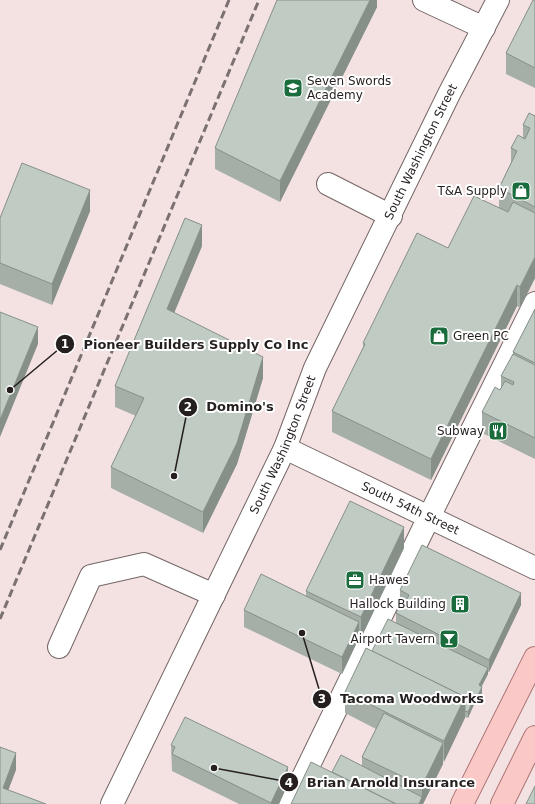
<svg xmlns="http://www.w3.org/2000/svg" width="535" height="804" font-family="'DejaVu Sans',sans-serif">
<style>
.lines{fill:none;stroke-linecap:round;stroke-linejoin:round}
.minor-casing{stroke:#746665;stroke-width:24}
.major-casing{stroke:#ad7574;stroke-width:24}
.minor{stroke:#fff;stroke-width:22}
.major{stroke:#fac8c7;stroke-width:22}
.rail{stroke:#7b7170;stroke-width:3;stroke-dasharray:8 4;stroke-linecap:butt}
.wall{fill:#a5afa8}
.shaded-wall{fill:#868f88}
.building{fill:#c0ccc3;stroke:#868f88}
.labels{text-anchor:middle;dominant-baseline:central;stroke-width:4;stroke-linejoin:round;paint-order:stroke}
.poi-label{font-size:12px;fill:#251f1f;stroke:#fff;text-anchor:end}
.street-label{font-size:12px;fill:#251f1f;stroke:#fff}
.leader{fill:none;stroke:#251f1f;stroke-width:1.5}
.callout-dot{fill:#251f1f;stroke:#fff;stroke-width:1.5}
.mark-label{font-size:12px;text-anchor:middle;font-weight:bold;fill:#fff}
.callout-label{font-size:13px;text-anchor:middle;font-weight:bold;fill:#251f1f;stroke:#fff;stroke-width:4;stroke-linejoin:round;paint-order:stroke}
</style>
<rect width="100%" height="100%" fill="#f3e2e1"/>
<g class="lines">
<defs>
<g id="minor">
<polyline points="424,0 484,28"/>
<polyline points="328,184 391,216"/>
<path id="s1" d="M285,448l250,120"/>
<polyline points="59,647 91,576 144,564 214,595"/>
<path id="s2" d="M112,804l173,-356 30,-80 134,-274 49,-94"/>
<polyline points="290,804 429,517 535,303"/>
</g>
<g id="major">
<polyline points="462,804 535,658"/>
<polyline points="502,804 535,737"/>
</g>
</defs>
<use href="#minor" class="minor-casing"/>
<use href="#major" class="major-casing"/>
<use href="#minor" class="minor"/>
<use href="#major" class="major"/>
<g class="rail">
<polyline points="0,550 229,0"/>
<polyline points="0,619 259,0"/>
</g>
</g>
<g class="wall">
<polygon points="377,0 377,7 280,202 215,169 215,148"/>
<polygon points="535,0 535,88 506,74 506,53"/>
<polygon points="535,115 535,278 520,308 517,306 431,480 332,432 332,411 363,348 363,343 448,248 499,208 499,188 511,163 511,148 523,138 523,125"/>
<polygon points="90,211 52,305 0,284 0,218"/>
<polygon points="202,246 174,313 263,378 237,464 203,533 111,488 111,467 136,416 115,407 115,386"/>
<polygon points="535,309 535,459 482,433 482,412 500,390 501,388 501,376 513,354 513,352"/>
<polygon points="404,548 361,638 359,637 359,638 342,674 244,627 244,610 306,596 306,591"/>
<polygon points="400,590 521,605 489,672 488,672 488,674 482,686 482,693 478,701 476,700 468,718 465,717 443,762 443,764 423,804 291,804 332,772 362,766 362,757 376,729 345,713 345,692 372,651 396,623 396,613 403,607 404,604 400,602"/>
<polygon points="171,745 288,784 279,804 239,804 172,771"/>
</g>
<g class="shaded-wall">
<polygon points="370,0 377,0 377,7 280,202 280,181"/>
<polygon points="90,190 90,211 52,305 52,284"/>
<polygon points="202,225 202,246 167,330 167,309"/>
<polygon points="535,257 535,278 520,308 520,287"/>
<polygon points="517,285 517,306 431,480 431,459"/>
<polygon points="38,327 38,344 0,437 0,420"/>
<polygon points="263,357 263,378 237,464 203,533 203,512"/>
<polygon points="404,527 404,548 361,638 361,617"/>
<polygon points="521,593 521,605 489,672 489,660"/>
<polygon points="359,622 359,638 342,674 342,657"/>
<polygon points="488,668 488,674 479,691 479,685"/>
<polygon points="482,687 482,693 478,701 478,695"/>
<polygon points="476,694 476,700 468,718 468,712"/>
<polygon points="465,697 465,718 444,762 444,741"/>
<polygon points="443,743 443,764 423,804 419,804 422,798 422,786"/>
<polygon points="16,753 16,770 3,804 3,788"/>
<polygon points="288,767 288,784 279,804 271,804 271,803"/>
</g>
<g class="building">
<polygon points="277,0 370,0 280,181 215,148"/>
<polygon points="533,0 535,0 535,68 506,53"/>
<polygon points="529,113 535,116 535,115 535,207 499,188 517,151 511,148 518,135 525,139 530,128 523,125"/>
<polygon points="22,163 90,190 52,284 0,263 0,218"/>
<polygon points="474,196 508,212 513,202 535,213 535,257 520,287 517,285 431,459 332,411 365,344 363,343 417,233 448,248"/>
<polygon points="185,218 202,225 167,309 263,357 237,443 203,512 111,467 144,398 115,386"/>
<polygon points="535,309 535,363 513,352"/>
<polygon points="0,312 38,327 0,420"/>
<polygon points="513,354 535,365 535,438 482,412 495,387 500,390 505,381 513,385 514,382 501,376"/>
<polygon points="350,501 404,527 361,617 306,591"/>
<polygon points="422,545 521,593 489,660 396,613 400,605 403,607 409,595 400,590"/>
<polygon points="261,574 359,622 342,657 244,610"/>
<polygon points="388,619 488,668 479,685 482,687 478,695 476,694 468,712 465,711 465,697 372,651"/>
<polygon points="366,648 465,697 444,741 345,692"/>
<polygon points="384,713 443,743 422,786 362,757"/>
<polygon points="185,717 288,767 271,803 172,754 175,747 171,745"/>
<polygon points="0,747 16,753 3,788 46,804 0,804"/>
<polygon points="341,755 422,797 419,804 396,804 332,772"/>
<polygon points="311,762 396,804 291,804"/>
<polygon points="535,786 535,804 526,804"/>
</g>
<defs>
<symbol id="school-square" viewBox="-11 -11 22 22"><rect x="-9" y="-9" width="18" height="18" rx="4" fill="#1b6c3d" stroke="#fff"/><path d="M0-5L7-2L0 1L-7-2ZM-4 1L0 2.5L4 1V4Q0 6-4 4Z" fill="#fff"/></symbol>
<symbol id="shop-square" viewBox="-11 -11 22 22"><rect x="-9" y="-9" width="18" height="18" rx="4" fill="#1b6c3d" stroke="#fff"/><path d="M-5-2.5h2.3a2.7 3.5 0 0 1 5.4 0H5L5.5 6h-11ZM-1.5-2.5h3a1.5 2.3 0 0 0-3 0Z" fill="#fff"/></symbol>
<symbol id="restaurant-square" viewBox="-11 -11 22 22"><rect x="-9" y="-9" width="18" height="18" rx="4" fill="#1b6c3d" stroke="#fff"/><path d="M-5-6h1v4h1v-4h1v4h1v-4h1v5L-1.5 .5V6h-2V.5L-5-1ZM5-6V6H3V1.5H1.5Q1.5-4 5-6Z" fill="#fff"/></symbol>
<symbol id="office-square" viewBox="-11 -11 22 22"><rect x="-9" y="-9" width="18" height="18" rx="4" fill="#1b6c3d" stroke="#fff"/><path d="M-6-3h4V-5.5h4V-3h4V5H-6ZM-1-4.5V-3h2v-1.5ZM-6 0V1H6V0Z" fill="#fff"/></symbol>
<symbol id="building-square" viewBox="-11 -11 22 22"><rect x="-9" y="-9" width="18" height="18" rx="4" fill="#1b6c3d" stroke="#fff"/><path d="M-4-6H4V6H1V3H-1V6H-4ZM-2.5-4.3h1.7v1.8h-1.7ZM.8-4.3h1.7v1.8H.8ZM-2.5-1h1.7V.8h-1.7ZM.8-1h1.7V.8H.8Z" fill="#fff"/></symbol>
<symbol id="bar-square" viewBox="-11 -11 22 22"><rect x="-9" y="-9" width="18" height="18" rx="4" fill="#1b6c3d" stroke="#fff"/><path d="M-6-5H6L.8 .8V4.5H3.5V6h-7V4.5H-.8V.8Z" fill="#fff"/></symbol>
</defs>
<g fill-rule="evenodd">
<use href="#school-square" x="282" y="77" width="22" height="22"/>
<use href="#shop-square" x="510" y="180" width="22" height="22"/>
<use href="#shop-square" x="428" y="325" width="22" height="22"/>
<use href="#restaurant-square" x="487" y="420" width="22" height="22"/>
<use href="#office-square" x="344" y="569" width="22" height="22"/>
<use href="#building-square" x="449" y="593" width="22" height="22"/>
<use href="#bar-square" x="438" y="628" width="22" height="22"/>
</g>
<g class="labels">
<g class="poi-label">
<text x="307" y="81" text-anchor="start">Seven Swords<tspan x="307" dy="14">Academy</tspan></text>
<text x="507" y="191">T&amp;A Supply</text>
<text x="453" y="336" text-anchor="start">Green PC</text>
<text x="484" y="431">Subway</text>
<text x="369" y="580" text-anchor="start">Hawes</text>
<text x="446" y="604">Hallock Building</text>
<text x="435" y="639">Airport Tavern</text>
</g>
<g class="street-label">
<text stroke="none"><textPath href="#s2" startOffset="722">South Washington Street</textPath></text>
<text stroke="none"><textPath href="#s2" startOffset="398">South Washington Street</textPath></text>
<text stroke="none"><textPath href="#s1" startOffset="139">South 54th Street</textPath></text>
</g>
</g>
<path class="leader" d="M10 390L65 344M174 476L188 407M302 633L322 699M214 768L289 782"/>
<g class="callout-dot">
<circle cx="10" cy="390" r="4"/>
<circle cx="174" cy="476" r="4"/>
<circle cx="302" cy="633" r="4"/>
<circle cx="214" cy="768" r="4"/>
<circle cx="65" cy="344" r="10"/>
<circle cx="188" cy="407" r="10"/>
<circle cx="322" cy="699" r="10"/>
<circle cx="289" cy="782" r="10"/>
</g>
<g class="mark-label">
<text x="65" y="348">1</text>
<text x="188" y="411">2</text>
<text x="322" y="703">3</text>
<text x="289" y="787">4</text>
</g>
<g class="callout-label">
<text x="196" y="349">Pioneer Builders Supply Co Inc</text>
<text x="240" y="411">Domino's</text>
<text x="412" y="703">Tacoma Woodworks</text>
<text x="391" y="787">Brian Arnold Insurance</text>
</g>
</svg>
